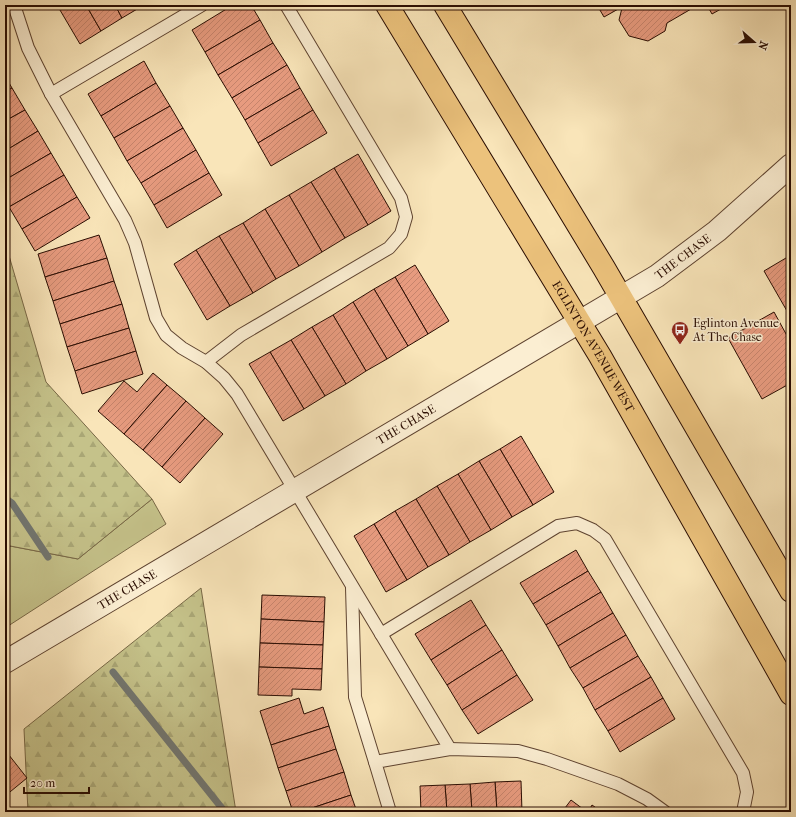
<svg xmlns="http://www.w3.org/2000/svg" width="796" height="817" font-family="'IM FELL French Canon',serif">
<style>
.green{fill:#c5c28a;stroke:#786846}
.forest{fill:url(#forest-firs);stroke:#786846}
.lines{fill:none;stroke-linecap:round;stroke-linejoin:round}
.stream{stroke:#727670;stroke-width:7}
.building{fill:url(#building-hatch);stroke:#2a0d02}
.service-casing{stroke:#5e4330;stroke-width:14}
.tertiary-casing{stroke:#5e4330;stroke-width:24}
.primary-casing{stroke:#2a0d02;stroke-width:24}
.service{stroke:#fbeed2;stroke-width:12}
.tertiary{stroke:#fbeed2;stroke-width:22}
.primary{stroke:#ecc27c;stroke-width:22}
.labels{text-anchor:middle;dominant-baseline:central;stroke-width:3;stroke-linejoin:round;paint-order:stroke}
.street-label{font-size:12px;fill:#2a0d02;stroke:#fbeed2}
.poi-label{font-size:12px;fill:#2a0d02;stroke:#fbeed2;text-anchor:start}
</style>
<defs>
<pattern id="forest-firs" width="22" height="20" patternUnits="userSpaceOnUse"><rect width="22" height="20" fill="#c5c28a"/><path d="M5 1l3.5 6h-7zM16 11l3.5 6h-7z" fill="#a9a675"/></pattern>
<pattern id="building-hatch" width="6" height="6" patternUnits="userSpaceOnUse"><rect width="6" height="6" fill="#e79b7f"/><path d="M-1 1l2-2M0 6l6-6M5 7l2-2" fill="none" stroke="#c6846c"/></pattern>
</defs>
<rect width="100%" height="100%" fill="#f9e5b9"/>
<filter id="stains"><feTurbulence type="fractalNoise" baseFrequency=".005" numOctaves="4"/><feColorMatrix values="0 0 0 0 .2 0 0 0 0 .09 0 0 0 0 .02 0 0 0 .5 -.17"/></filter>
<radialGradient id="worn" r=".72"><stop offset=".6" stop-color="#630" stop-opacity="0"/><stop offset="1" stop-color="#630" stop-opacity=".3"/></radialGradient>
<polygon class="green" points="152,499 166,524 5,628 5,545 78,559"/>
<g class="forest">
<polygon points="5,242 46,382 152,499 78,559 5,545"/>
<polygon points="201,588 236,812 28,812 24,729"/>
</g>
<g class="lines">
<g class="stream">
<polyline points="5,498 12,503 48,557"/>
<polyline points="113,672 225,812"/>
</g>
</g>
<g class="building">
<polygon points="57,5 86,5 101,31 80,44"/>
<polygon points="86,5 115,5 122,18 101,31"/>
<polygon points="115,5 144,5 122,18"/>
<polygon points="233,5 251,5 260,20 205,52 192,30"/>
<polygon points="597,5 698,5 667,23 665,31 648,41 629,36 619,20 622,8 620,8 604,17"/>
<polygon points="707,5 728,5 712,14"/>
<polygon points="260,20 273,43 218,75 205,52"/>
<polygon points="273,43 287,65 232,98 218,75"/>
<polygon points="144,61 156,83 101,116 88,94"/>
<polygon points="287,65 300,88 245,120 232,98"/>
<polygon points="5,76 12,88 5,92"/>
<polygon points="156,83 170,106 114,138 101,116"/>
<polygon points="12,88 25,110 5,121 5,92"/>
<polygon points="300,88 313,110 258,143 245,120"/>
<polygon points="170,106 183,128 127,161 114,138"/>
<polygon points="25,110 38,131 5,151 5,121"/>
<polygon points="313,110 327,133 271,166 258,143"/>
<polygon points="183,128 196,150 141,183 127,161"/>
<polygon points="38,131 51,153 5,180 5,151"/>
<polygon points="196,150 209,173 154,205 141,183"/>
<polygon points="51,153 64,175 9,207 5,200 5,180"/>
<polygon points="358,154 391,211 368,225 334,168"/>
<polygon points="334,168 368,225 345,238 311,182"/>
<polygon points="209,173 222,195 167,228 154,205"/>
<polygon points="64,175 77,197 22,229 9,207"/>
<polygon points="311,182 345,238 322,252 289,195"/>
<polygon points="289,195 322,252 299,266 265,209"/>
<polygon points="77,197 90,218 35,251 22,229"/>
<polygon points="265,209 299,266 276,279 243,223"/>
<polygon points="243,223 276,279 253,293 219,236"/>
<polygon points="99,235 107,258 45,277 38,254"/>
<polygon points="219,236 253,293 230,306 196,250"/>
<polygon points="196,250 230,306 207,320 174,264"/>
<polygon points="791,255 791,318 764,271"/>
<polygon points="107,258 114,281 53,301 45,277"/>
<polygon points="415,265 449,321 428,334 395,277"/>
<polygon points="395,277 428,334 408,346 374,289"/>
<polygon points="114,281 122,304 60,324 53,301"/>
<polygon points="374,289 408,346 387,359 353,302"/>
<polygon points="353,302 387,359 366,371 333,315"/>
<polygon points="122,304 129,328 67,347 60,324"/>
<polygon points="774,312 791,343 791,383 762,399 728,338"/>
<polygon points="333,315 366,371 346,384 312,327"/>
<polygon points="312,327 346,384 325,396 291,340"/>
<polygon points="129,328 136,351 75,371 67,347"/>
<polygon points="291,340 325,396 304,409 270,352"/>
<polygon points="136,351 143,374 82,394 75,371"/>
<polygon points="270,352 304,409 283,421 249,364"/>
<polygon points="153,373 167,385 124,434 98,411 124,381 137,392"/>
<polygon points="167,385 186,401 143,450 124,434"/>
<polygon points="186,401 205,418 162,467 143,450"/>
<polygon points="205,418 223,434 180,483 162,467"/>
<polygon points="521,436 554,492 533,505 500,449"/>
<polygon points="500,449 533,505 512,517 479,461"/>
<polygon points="479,461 512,517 491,530 458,474"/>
<polygon points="458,474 491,530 470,542 437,486"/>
<polygon points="437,486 470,542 449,555 416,499"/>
<polygon points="416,499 449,555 428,567 395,511"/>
<polygon points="395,511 428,567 407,580 374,524"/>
<polygon points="374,524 407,580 386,592 354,536"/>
<polygon points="576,550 588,571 533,604 520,583"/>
<polygon points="588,571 601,592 546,625 533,604"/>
<polygon points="601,592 613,613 558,646 546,625"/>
<polygon points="262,595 325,597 324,622 261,619"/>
<polygon points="471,600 486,625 431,660 415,634"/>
<polygon points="613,613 626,635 570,668 558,646"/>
<polygon points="261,619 324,622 323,645 260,643"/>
<polygon points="486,625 502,650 447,685 431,660"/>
<polygon points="626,635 638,656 583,688 570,668"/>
<polygon points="260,643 323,645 322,669 259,667"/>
<polygon points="502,650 517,675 462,710 447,685"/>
<polygon points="638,656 651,677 595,710 583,688"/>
<polygon points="259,667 322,669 321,690 292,689 292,696 258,695"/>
<polygon points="517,675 533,700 478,734 462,710"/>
<polygon points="651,677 663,698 608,731 595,710"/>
<polygon points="299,698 304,714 323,707 329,726 271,745 260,711"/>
<polygon points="663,698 675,719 620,752 608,731"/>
<polygon points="329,726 336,749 278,768 271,745"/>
<polygon points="336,749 344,772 286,791 278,768"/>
<polygon points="5,750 27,778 5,796"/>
<polygon points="344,772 351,795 300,812 293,812 286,791"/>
<polygon points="521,781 522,812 497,812 495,782"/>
<polygon points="495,782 497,812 472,812 470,784"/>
<polygon points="470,784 472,812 447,812 445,785"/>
<polygon points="445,785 447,812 421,812 420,786"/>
<polygon points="351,795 357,812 300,812"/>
<polygon points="571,800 587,812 562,812"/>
<polygon points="592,805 602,812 588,812"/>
</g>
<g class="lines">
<defs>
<g id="service">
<polyline points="14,5 28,48 51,94 125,220 135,243 156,318 166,335 182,348 206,362 224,378 237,394 450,749"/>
<polyline points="51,94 202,5"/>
<polyline points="206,362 241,335 389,248 401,234 406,217 401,198 286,5"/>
<polyline points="352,587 355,697 375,762"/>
<polyline points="381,634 558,526 577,523 593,530 605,539 743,773 747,792 743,812"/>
<polyline points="390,812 375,762 450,749 518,751 547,759 618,784 647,799 665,812"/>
</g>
<g id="tertiary">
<path id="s1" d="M5,662l652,-386 60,-45 74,-66"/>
</g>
<g id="primary">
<path id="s2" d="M387,5l213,351 191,338"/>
<polyline points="445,5 604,268 791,591"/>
</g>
</defs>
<use href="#service" class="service-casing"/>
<use href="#tertiary" class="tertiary-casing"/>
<use href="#primary" class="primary-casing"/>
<use href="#service" class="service"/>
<use href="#tertiary" class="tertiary"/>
<use href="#primary" class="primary"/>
</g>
<defs>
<symbol id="bus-pin" viewBox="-11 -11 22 30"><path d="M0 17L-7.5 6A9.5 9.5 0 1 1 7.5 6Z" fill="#8f2418" stroke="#fbeed2"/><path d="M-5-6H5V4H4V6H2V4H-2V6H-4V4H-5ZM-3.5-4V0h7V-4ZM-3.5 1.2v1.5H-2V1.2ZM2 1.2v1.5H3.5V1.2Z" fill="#fff"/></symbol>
</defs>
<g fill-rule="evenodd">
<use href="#bus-pin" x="670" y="320" width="20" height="27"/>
</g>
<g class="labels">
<g class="street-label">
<text stroke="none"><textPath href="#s1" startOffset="790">THE CHASE</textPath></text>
<text stroke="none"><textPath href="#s2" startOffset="399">EGLINTON AVENUE WEST</textPath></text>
<text stroke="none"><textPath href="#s1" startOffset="466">THE CHASE</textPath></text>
<text stroke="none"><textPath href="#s1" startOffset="142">THE CHASE</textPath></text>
</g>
<g class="poi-label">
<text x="693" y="323">Eglinton Avenue<tspan x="693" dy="14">At The Chase</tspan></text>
</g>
</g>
<rect width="796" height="817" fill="none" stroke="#f9e5b9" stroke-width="20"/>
<rect x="6" y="6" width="784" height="805" fill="none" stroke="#2a0d02" stroke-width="2"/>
<rect x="10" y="10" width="776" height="797" fill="none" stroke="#2a0d02"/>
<g transform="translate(754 42) rotate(110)" stroke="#fbeed2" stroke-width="3" paint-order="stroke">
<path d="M0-3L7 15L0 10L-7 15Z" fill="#2a0d02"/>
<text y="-6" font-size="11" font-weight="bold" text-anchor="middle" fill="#2a0d02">N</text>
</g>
<path d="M24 787v6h65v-6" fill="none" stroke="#2a0d02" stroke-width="2"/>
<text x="30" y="787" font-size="12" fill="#2a0d02" stroke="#fbeed2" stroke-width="3" paint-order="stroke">20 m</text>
<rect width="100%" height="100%" filter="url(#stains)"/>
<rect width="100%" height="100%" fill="url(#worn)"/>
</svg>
